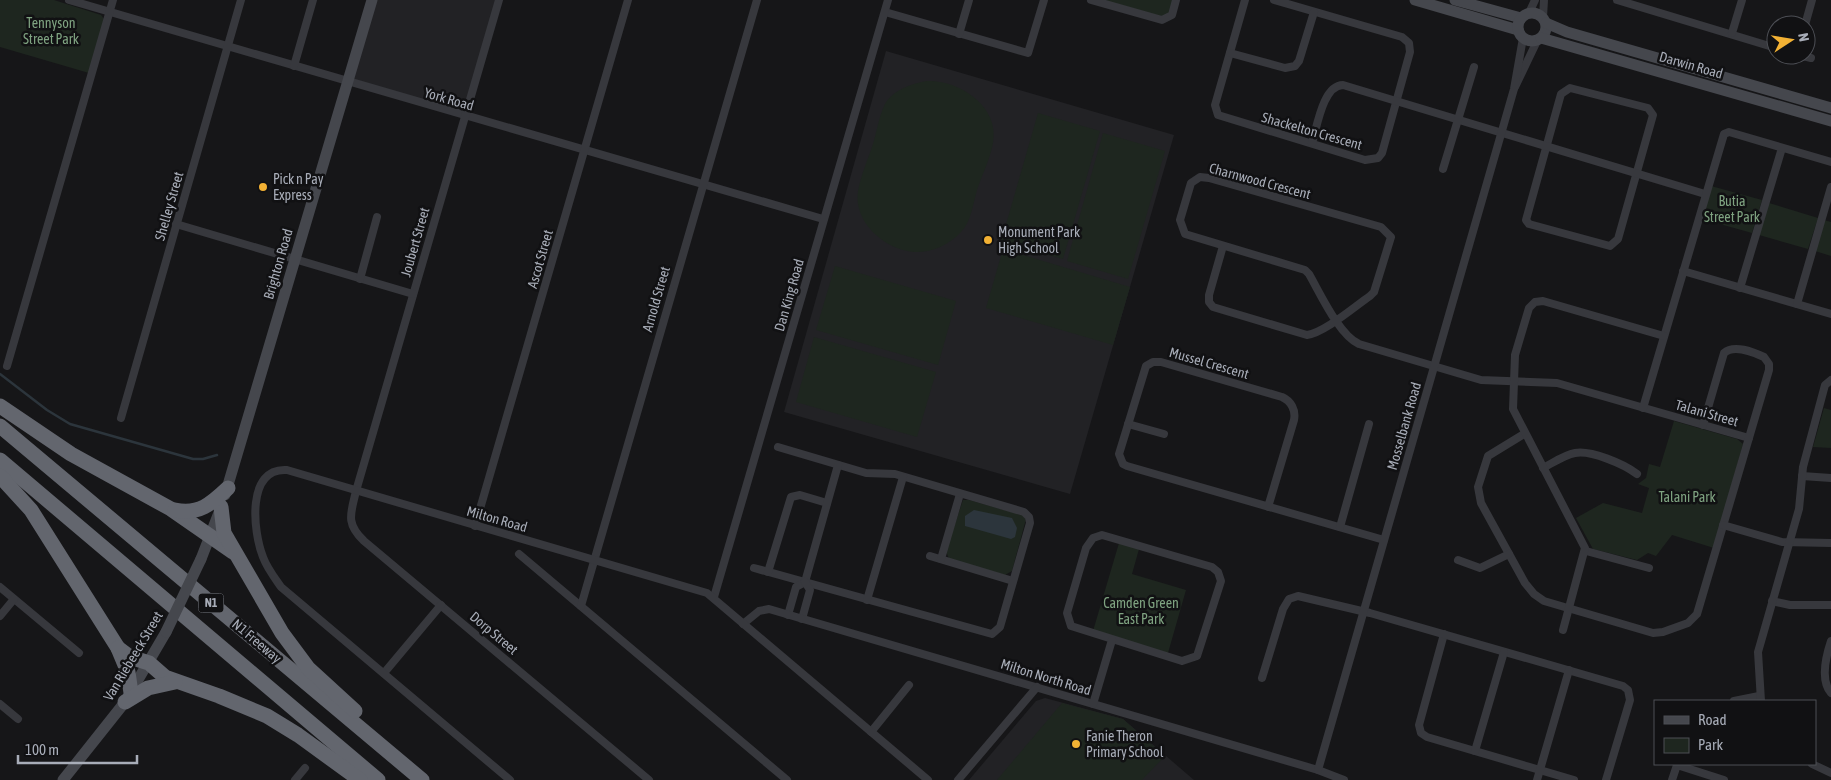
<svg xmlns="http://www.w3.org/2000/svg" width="1831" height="780" font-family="'Asap Condensed',sans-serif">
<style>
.built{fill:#222225}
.green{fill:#1e261f}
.water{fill:#2c353c}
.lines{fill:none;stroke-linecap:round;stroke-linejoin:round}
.stream{stroke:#2c353c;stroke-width:2.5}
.street{stroke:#37383d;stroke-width:8}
.secondary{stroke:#45474d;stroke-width:11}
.highway{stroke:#63666e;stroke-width:15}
.secondary-bridge{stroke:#45474d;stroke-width:11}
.poi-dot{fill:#f2b134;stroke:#111113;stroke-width:2}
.labels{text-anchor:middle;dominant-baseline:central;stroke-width:5;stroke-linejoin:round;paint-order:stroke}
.shield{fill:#111113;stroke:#7b7e86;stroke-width:1}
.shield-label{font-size:12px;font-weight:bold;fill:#a8adb8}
.park-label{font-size:14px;fill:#7fa381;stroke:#111113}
.street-label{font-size:14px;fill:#a8adb8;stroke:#111113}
.poi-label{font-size:14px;fill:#a8adb8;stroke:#111113;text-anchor:start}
</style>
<rect width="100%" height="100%" fill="#161618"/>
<g class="built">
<polygon points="372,0 498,0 465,116 348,81"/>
<polygon points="886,51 1174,135 1070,494 784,412"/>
<polygon points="1045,698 1123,719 1194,780 969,780 1036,701"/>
</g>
<g class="green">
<polygon points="0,0 54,0 101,15 104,19 89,73 0,47"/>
<polygon points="1103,0 1173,0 1169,13 1163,17"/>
<path d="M927,81c32,-1 73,25 66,62 -3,16 -11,32 -16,47 -4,14 -6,32 -16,42 -12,13 -30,21 -47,20 -29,-2 -61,-30 -56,-61 3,-16 10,-32 15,-47 4,-13 6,-28 12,-40 8,-14 28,-21 42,-23z"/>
<polygon points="1038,113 1100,131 1063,259 1001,242"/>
<polygon points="1103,133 1165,151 1128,279 1067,261"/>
<polygon points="1711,186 1762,200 1752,233 1702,219"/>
<polygon points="1769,203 1818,218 1808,249 1759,235"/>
<polygon points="1824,220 1831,222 1831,256 1815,251"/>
<polygon points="1003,249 1130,287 1113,345 986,308"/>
<polygon points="835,266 956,301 938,365 816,330"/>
<polygon points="814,337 936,372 917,437 796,402"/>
<polygon points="1824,408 1831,410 1831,448 1813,447"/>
<polygon points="1674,421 1737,439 1743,444 1714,548 1672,535 1656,556 1648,553 1637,560 1593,549 1576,518 1603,503 1642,513 1649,488 1638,484 1646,478 1649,464 1660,467"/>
<polygon points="963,500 969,500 1022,515 1026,519 1012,571 1005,575 949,559 946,551"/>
<polygon points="1119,543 1139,549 1132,574 1186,590 1168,653 1093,631"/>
<polygon points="1062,703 1123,719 1165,756 1142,780 997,780"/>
</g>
<polygon class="water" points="974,510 1012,518 1017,528 1015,537 1011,539 965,526 965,516"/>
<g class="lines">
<polyline class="stream" points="0,374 47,410 70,424 193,459 203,459 217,455"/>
<g class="street">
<polyline points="69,0 823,219"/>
<path d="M499,0l-143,491c-5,22 -11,32 8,50l285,239"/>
<polyline points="1091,0 1162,20 1172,15 1176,0"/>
<polyline points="1245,0 1215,105 1218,115 1365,160 1378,158 1382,153 1410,52 1409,43 1402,37 1274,0"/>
<polyline points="1617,0 1776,48"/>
<polyline points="885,12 1028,53 1044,0"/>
<polyline points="1529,13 1535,0"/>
<polyline points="1543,17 1544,0"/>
<polyline points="1805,25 1812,0"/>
<polyline points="1732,33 1742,0"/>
<polyline points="959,34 969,0"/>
<polyline points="1230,53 1285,68 1295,66 1299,61 1314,12"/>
<polyline points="1799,55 1811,58"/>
<polyline points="294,66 313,0"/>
<polyline points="1515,87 1537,41"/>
<polygon points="1570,88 1648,108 1653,115 1618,239 1610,246 1529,224 1526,220 1561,94"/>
<path d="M1312,143c5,-16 11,-58 31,-58l362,109"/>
<polyline points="1443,169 1474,67"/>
<polyline points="176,224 413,294"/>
<path d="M1223,246l-14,49v7l4,5 94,28c17,-2 47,-28 63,-39l4,-4 17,-55 -10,-10 -172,-49 -9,-1 -9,6 -11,37 5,14 120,36 4,4c11,19 30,61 50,70l122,36 76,3 192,55"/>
<polyline points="1683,271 1831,314"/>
<polyline points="360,279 377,217"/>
<polyline points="1740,288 1782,148"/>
<polyline points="1797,304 1831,187"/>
<polyline points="7,366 113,0"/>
<polyline points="1643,408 1724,134 1729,132 1831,162"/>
<polyline points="121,418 241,0"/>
<polyline points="1128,424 1164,434"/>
<path d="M1524,434l-36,22 -10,31 3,16 44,80 9,11 10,7 109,32 10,-1 25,-9 9,-9 72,-244v-6l-5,-7c-11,-5 -30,-13 -40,-4l-21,72"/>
<path d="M1543,468c10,-5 21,-13 32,-15 16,-3 49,11 62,21"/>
<polyline points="1802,476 1831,478"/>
<path d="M1268,507l26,-87c2,-10 -3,-19 -12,-23l-121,-35h-8l-7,4 -27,88 4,10 4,2 257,74"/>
<polyline points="1723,525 1782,542 1831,543"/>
<polyline points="475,526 628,0"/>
<polyline points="1340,527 1369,424"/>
<polygon points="1102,535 1212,567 1218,572 1221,581 1197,656 1182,661 1071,626 1067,613 1086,548 1093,538"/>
<polyline points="1586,551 1649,568"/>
<polyline points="519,554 787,780"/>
<polyline points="930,556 1013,581"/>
<polyline points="941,559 960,494"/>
<polyline points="1458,560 1480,568 1509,554"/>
<polyline points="754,568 992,634 1000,627 1030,523 1029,517 1024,512 895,474 866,473 778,447"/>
<polyline points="768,572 791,497 800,495 827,503"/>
<polyline points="0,587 79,653"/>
<polyline points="714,597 888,0"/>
<polyline points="867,600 903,477"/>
<polyline points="1772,601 1790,605 1831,605"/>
<polyline points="581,606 757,0"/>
<polyline points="788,615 796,587 805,582 838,465"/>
<polyline points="0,616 14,599"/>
<polyline points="802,619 810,590 805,582"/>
<polyline points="743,624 759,611 769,609 1318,770 1344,780"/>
<polyline points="1563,630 1585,548 1513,409 1515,355 1529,308 1535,302 1543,301 1664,336"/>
<polyline points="1444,634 1419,725 1421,733 1427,737 1574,780"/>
<path d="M1831,641c-5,15 -11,39 0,52"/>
<polyline points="384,673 441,605"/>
<polyline points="1262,678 1283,609 1289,599 1298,596 1370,613 1623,686 1628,690 1630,700 1606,780"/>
<polyline points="1734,701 1759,696"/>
<polyline points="1761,701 1758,652 1799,509 1803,467 1825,385 1831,380"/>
<polyline points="0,704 18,719"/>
<polyline points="1093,704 1112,640"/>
<polyline points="871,732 909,685"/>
<polyline points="1475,751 1504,652"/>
<polyline points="1812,764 1831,773"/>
<polyline points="1318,770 1514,89 1523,38"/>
<polyline points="295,780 305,768"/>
<path d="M510,780l-229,-193c-7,-10 -14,-19 -18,-30 -10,-25 -17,-90 24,-87l420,123 221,187"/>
<polyline points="958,780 1037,687"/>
<polyline points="1537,780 1569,670"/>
<polyline points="1672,780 1677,765 1724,780"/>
</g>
<g class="secondary">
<polyline points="1415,0 1518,30"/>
<polyline points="1455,0 1521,18"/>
<circle cx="1532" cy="27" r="14"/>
<polyline points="1546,23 1567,32 1831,108"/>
<polyline points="1541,38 1831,121"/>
<polyline points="225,495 372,0"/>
<polyline points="201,559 220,510"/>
<polyline points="63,780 125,702 166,632"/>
</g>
<g class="highway">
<polyline points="0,406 71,454 171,509 233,552"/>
<polyline points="0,426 422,780"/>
<polyline points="0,460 378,780"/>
<polyline points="0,476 31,510 118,648 128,672 131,693"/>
<polyline points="221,507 224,533 282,633 308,668 355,711"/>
<path d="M175,510c24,5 36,-6 53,-22"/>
<polyline points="118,648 130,657 149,663 165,677 219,696 267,716 298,735 360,780"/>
<polyline points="125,702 148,688 175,682"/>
</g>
<polyline class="secondary-bridge" points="166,632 201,559"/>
</g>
<g class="poi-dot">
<circle cx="263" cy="187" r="5"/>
<circle cx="988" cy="240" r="5"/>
<circle cx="1076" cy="744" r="5"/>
</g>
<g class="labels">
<rect class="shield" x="198.5" y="593.5" width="25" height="19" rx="4"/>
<g class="shield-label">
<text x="211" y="603">N1</text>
</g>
<g class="park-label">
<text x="51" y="23">Tennyson<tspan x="51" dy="16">Street Park</tspan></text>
<text x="1732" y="201">Butia<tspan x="1732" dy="16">Street Park</tspan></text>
<text x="1687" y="497">Talani Park</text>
<text x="1141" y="603">Camden Green<tspan x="1141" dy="16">East Park</tspan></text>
</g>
<g class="street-label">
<text transform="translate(1691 65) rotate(16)">Darwin Road</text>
<text transform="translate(449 99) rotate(16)">York Road</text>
<text transform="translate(1312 131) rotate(16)">Shackelton Crescent</text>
<text transform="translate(1260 181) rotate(15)">Charnwood Crescent</text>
<text transform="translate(169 206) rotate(-74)">Shelley Street</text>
<text transform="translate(415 242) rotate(-74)">Joubert Street</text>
<text transform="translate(540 259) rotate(-74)">Ascot Street</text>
<text transform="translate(278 264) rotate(-74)">Brighton Road</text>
<text transform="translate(789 295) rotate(-74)">Dan King Road</text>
<text transform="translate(656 299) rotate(-74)">Arnold Street</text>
<text transform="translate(1209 363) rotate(16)">Mussel Crescent</text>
<text transform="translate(1707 413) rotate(16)">Talani Street</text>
<text transform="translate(1404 426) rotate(-74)">Mosselbank Road</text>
<text transform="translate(497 519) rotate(16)">Milton Road</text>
<text transform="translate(494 633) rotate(40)">Dorp Street</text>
<text transform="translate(257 641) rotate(40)">N1 Freeway</text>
<text transform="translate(133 656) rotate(-59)">Van Riebeeck Street</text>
<text transform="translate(1046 677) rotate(17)">Milton North Road</text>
</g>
<g class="poi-label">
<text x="273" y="179">Pick n Pay<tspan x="273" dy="16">Express</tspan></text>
<text x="998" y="232">Monument Park<tspan x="998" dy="16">High School</tspan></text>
<text x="1086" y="736">Fanie Theron<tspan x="1086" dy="16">Primary School</tspan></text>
</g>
</g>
<rect x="1654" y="700" width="162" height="65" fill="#111113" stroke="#4d4f55"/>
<rect x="1664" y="716" width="25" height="8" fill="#45474d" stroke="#4d4f55"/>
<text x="1698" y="725" font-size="15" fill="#a8adb8">Road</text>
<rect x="1664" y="738" width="25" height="15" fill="#1e261f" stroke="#4d4f55"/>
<text x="1698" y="750" font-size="15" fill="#a8adb8">Park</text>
<g transform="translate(1791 40) rotate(78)"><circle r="24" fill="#111113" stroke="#4d4f55"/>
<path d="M0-4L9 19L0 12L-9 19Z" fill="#f2b134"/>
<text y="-8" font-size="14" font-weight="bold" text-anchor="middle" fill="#a8adb8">N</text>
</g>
<path d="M18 755v8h119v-8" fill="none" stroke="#a8adb8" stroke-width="2.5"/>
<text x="25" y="755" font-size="15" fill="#a8adb8" stroke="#111113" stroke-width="4" paint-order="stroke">100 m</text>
</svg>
